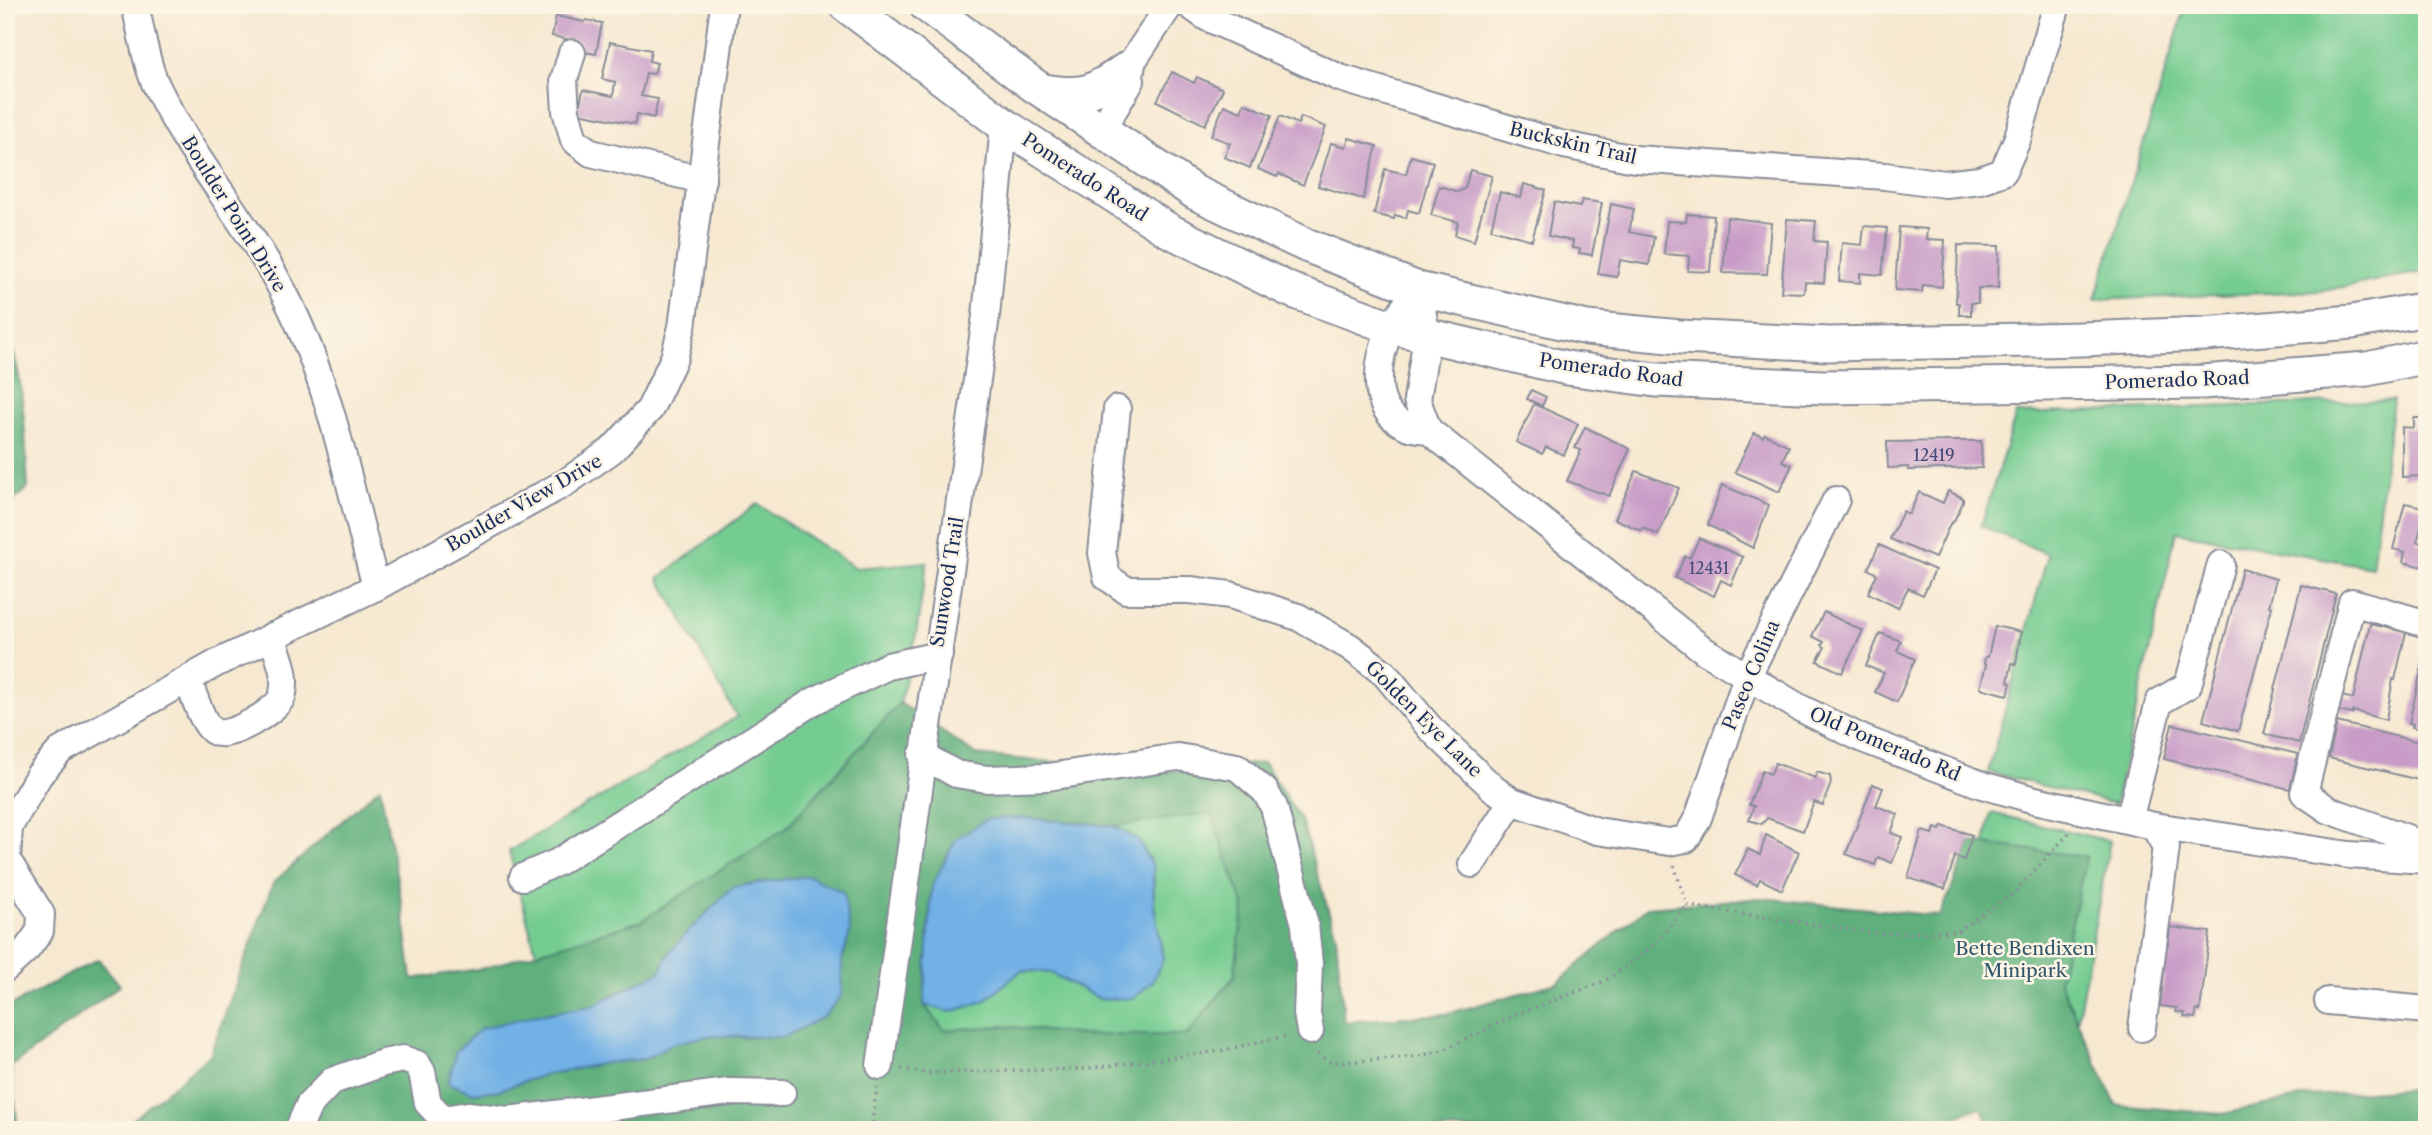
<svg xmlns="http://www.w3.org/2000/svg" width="2432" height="1135" font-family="'Libre Caslon Text',serif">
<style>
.green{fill:#74cc91;stroke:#487e78;stroke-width:2}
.forest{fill:#5fb07b;stroke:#3d706c;stroke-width:2;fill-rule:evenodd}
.water{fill:#71b1e5;stroke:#4670a2;stroke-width:2}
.building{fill:#c89cc7}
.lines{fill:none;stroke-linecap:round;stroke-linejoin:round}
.minor-casing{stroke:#898c98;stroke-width:30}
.major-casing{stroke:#898c98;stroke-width:37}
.path{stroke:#898c98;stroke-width:3.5;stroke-dasharray:2 5;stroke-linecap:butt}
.minor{stroke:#fff;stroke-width:26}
.major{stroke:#fff;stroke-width:33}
.labels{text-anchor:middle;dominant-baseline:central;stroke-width:5;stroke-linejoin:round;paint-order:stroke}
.number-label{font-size:16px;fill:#464a78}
.street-label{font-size:19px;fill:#1b2f5e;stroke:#fcf5e5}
.park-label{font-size:19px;fill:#31566b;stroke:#fcf5e5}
</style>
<rect width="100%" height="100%" fill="#fcf5e5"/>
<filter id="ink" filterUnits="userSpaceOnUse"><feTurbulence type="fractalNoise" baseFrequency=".0143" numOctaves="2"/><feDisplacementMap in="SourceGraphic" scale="14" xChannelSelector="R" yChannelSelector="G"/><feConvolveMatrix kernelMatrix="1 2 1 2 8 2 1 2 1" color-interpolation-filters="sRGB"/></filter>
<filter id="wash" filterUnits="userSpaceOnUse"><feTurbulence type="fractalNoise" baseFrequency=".00686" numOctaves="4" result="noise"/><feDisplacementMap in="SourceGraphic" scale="28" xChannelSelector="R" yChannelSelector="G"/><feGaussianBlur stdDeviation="1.57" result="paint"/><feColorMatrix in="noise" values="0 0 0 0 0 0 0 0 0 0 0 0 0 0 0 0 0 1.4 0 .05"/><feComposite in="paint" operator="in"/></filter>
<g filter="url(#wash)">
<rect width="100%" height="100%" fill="#f7e9d1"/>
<g class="green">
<polygon points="2186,5 2427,5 2427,271 2322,291 2095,300"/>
<polygon points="2393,400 2372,567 2176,532 2115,804 1988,772 2048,554 1981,526 2016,414"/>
<polygon points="757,504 856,568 927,562 916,635 900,703 786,828 641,922 536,953 509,851 737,717 659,578"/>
<polygon points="1211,812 1244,907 1234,977 1187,1035 1080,1035 1003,1026 944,1030 924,1005 951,1012 984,1001 1022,970 1051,973 1100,999 1163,959 1154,905 1153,867 1138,840 1114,826"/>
<polygon points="1991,813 2110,841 2071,1056 1952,1008"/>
</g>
<g class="forest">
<path d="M5,328c20,45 20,111 23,160l-23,20z"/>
<path d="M900,703l76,52 184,17 104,-9 37,57 35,116 8,86 102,-8 111,-31 90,-76 114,-9 179,18 31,-74 115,15 -27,124 57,124 106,9 86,-18 119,-8v42h-433l-14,-23 -60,23h-1800l90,-75 63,-172 107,-96 23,124 9,68 73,-11 156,-47 145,-93zM1211,813l33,93 -10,71 -47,58h-107l-77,-9 -59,4 -20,-25 8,-119 55,-67 38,-1 89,8zM808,876l42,56 -8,28 -1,36 -57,41 -76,-1 -37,8 -26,15 -40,4 -61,12 -46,15 -24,3 58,-77 60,-10 68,-34 10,-20 14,-16 49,-49z"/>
<polygon points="98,959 120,985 11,1067 18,1130 5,1130 5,1009"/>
</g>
<g class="water">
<polygon points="1025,818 1114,826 1138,840 1153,867 1154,905 1163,959 1152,982 1134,998 1100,999 1051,973 1022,970 984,1001 951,1012 924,1005 932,886 956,839 987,819"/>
<polygon points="808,876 843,892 850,932 842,960 841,996 823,1017 784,1037 707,1036 671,1044 645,1059 605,1063 544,1075 498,1090 474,1093 448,1083 456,1051 482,1028 532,1016 592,1006 660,972 670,952 684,936 733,887"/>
</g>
<g id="blocks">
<g class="building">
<polygon points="556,16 585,22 586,20 602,23 596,54 578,51 580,42 552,36"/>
<polygon points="610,42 651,50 649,61 657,63 654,74 646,73 641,96 658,99 654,118 637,114 635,124 578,113 583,90 613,96 615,82 602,79"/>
<polygon points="1172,72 1194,83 1197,77 1223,89 1205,125 1157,101"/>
<polygon points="1244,103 1272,115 1250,168 1224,157 1230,143 1211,136 1224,105 1241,112"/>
<polygon points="1280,116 1298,124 1301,117 1326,127 1303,185 1279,174 1277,177 1258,169"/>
<polygon points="1349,138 1377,146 1363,199 1318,186 1331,143 1346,147"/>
<polygon points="1411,156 1433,162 1419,213 1408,210 1406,218 1395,215 1394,219 1374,214 1385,169 1406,174"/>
<polygon points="1470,170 1492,176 1474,241 1455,235 1458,222 1431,215 1439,186 1458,192 1465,188"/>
<polygon points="1524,184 1546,190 1532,240 1491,229 1500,192 1521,198"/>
<polygon points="1582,200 1602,203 1592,255 1579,253 1580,249 1572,248 1573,241 1548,236 1554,202 1580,207"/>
<polygon points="1611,204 1634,209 1629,232 1654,237 1649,265 1620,260 1617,277 1598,274"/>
<polygon points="1687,214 1714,216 1710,272 1688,271 1689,256 1664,254 1667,221 1686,222"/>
<polygon points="1727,217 1771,223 1767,274 1723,273"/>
<polygon points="1787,219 1816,221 1814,241 1827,242 1824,283 1805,282 1804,293 1781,292"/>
<polygon points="1864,226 1887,228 1882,275 1860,273 1860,283 1839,281 1842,243 1862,245"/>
<polygon points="1899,227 1927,229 1926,239 1945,240 1942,287 1923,285 1922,292 1895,290"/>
<polygon points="1958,245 1999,246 1998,288 1978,288 1978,303 1971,303 1971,315 1959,315 1959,303 1956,303"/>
<polygon points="1531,390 1546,397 1542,406 1527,399"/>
<polygon points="1534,404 1578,424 1564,455 1546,447 1542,454 1516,442"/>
<polygon points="2414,418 2427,418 2427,441 2422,441 2422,455 2425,458 2425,476 2402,477 2402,427 2414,428"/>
<polygon points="1585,427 1630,449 1609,496 1567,481 1581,450 1575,448"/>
<polygon points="1754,433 1763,437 1765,434 1789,446 1782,461 1792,465 1779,492 1735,472"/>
<polygon points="1956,441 1981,441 1982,468 1908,470 1908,467 1888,468 1887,442"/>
<polygon points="1636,471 1679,488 1658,535 1643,528 1642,531 1615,519"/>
<polygon points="1722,485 1769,505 1753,548 1708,525"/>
<polygon points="1948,491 1963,498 1963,502 1954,521 1950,524 1935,558 1890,539 1903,511 1909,514 1919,492 1943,503"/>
<polygon points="2405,503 2427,508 2425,526 2421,528 2417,542 2427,544 2427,568 2403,562 2405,552 2393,549"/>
<polygon points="1699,538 1743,557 1731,585 1721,580 1714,596 1675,578 1685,556 1690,558"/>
<polygon points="1879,545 1935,570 1923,595 1908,588 1898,608 1868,593 1877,574 1868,569"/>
<polygon points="2242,569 2276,579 2269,606 2272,607 2238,731 2203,721"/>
<polygon points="2301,585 2336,594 2299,743 2264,734"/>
<polygon points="1824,612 1863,631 1842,673 1817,661 1825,647 1822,645 1824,642 1812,636"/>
<polygon points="2370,624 2406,632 2395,680 2393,679 2386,720 2353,711 2352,714 2338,711 2342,696 2353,699"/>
<polygon points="1995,626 2021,632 2016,664 2012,663 2008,682 2011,683 2008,695 1980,688 1986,665 1984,664 1985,657 1988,657"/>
<polygon points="1880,633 1901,641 1897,651 1915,659 1897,702 1875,692 1884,673 1866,666"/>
<polygon points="2424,657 2427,658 2427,730 2412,727 2413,724 2409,723"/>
<polygon points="2337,722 2427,744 2427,782 2329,758"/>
<polygon points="2172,724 2298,754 2290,789 2164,759"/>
<polygon points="1775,763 1815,778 1817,772 1830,776 1831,783 1823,805 1814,802 1803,831 1767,818 1762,824 1749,820 1754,806 1749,805 1762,771 1771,774"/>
<polygon points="1873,784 1883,788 1876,806 1898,814 1891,833 1902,837 1892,863 1878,857 1875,865 1846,854"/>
<polygon points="1942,826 1972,835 1964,860 1955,856 1945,889 1908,878 1922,831 1933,834 1935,828 1940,830"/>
<polygon points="1766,835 1799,852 1782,890 1760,879 1757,885 1735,875 1748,849 1760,855"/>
<polygon points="2170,927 2210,932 2200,1011 2197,1010 2195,1018 2184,1017 2185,1013 2176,1012 2177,1008 2160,1006 2164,973 2154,972 2158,944 2168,945"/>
</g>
</g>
</g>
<g filter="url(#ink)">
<use href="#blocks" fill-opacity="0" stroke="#898c98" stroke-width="2"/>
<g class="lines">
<defs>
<g id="minor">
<path d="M135,5c6,24 11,61 22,82 36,75 93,138 130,212 45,90 63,191 89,288"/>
<polyline points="1189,5 1206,17 1340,78 1564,145 1635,159 1885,176 1945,184 1980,180 2003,172 2017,140 2057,5"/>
<polyline points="572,53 564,80 566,111 574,140 591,153 702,180"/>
<polyline points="1101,131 1131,81 1128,68 1170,5"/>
<path d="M1418,289c-9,13 -21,26 -28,41 -13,29 -22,82 17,96 6,3 14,3 21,4l277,221 95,57 63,31 119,46 53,15 119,26 195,29 78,5"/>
<polyline points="1418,289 1427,336 1417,400 1428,430"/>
<polyline points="1117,409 1102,553 1107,577 1126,590 1190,590 1230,595 1298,617 1350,647 1384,673 1430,728 1494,789 1512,801 1597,831 1669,842 1686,839 1698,818 1747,677 1836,500"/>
<path d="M188,680c5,12 15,47 27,52 15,7 58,-20 66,-33 2,-4 3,-11 3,-16 1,-14 -8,-33 -12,-47"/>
<polyline points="922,755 956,774 987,779 1048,777 1178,757 1237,767 1265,791 1274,807 1305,925 1309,964 1307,1013 1310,1031"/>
<polyline points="2129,820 2159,702 2188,685 2221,564"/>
<polyline points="2410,859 2407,838 2329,810 2304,793 2352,602 2427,624"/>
<polyline points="1472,864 1512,801"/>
<polyline points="523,877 558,862 814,701 888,666 939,655"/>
<polyline points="5,969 27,949 40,931 41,914 7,860 9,827 39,775 60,751 217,663 376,587 565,483 612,450 650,409 674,358 682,327 724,5"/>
<polyline points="2328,1001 2427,1010"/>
<polyline points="2142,1028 2166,847 2154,826"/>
<polyline points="880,1066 986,316 1004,125"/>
<polyline points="298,1130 309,1105 332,1081 383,1063 403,1059 417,1064 422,1072 428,1103 443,1119 468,1115 508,1120 729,1092 782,1093"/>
</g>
<g id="major">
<polyline points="846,5 1004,125 1168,230 1290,290 1391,327 1567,368 1656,380 1824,387 2203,382 2367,369 2427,356"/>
<polyline points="926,5 1032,84 1196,193 1306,245 1418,289 1587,328 1680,337 1829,344 2082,339 2204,334 2352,322 2427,309"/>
<path d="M1044,91c42,7 49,1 84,-23"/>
</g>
</defs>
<use href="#minor" class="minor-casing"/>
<use href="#major" class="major-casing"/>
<g class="path">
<polyline points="1674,865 1687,906"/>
<polyline points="1687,906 1881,934 1958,931 2015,892 2071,831"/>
<polyline points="1317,1054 1331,1063 1420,1056 1443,1050 1515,1015 1605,981 1651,948 1687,906"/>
<polyline points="901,1069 926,1073 1083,1069 1220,1051 1289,1035"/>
<polyline points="871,1130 877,1087"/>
</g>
<use href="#minor" class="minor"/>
<use href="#major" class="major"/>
</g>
</g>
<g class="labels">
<g class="number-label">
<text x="1934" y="455">12419</text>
<text x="1709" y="568">12431</text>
</g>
<g class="street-label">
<text transform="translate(1573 143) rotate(13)">Buckskin Trail</text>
<text transform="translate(1085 177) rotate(33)">Pomerado Road</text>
<text transform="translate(234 214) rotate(58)">Boulder Point Drive</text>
<text transform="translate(1611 370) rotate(8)">Pomerado Road</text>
<text transform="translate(2177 380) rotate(-2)">Pomerado Road</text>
<text transform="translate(524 503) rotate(-30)">Boulder View Drive</text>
<text transform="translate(947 582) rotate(-81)">Sunwood Trail</text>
<text transform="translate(1751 675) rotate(-67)">Paseo Colina</text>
<text transform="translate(1424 719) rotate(45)">Golden Eye Lane</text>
<text transform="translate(1885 744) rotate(23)">Old Pomerado Rd</text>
</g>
<g class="park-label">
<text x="2025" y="948">Bette Bendixen<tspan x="2025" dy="22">Minipark</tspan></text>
</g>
</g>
<rect width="2432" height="1135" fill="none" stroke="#fcf5e5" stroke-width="28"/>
</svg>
